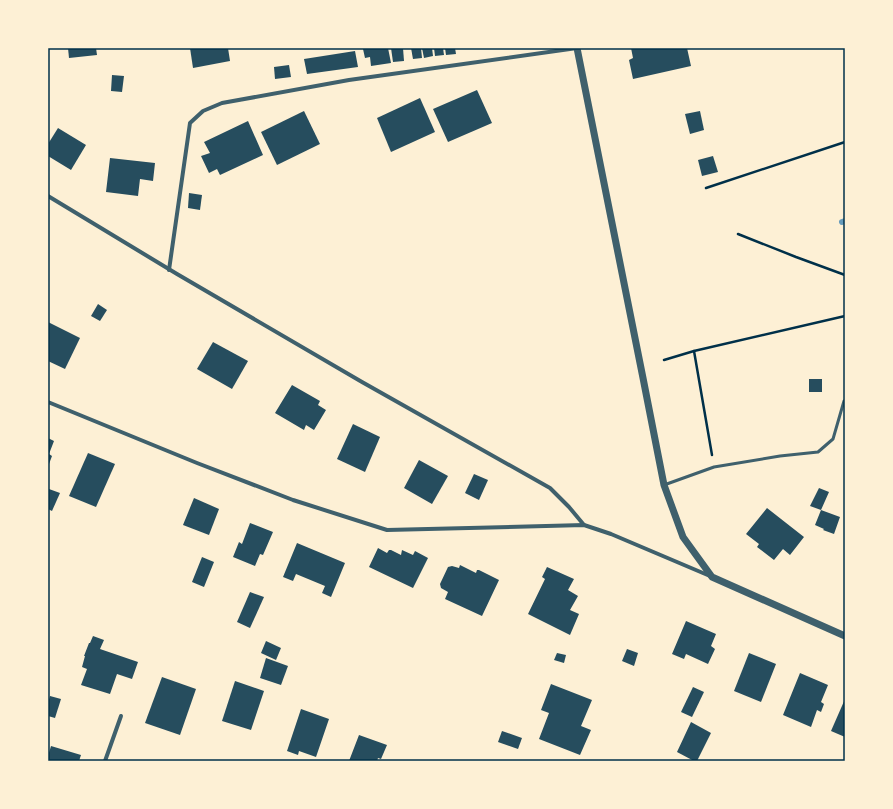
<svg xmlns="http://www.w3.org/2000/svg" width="893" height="809" font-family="'Exo 2',sans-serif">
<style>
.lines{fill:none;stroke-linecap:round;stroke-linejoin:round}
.stream{stroke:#669bbc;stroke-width:6}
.building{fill:#264d5e}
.path{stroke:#003049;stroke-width:2.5}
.service{stroke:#3f606c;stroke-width:3}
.minor{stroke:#3f606c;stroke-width:4}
.tertiary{stroke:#3f606c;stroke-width:7}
.neatline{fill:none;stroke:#003049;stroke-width:1.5}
</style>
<rect width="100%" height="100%" fill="#fdf0d5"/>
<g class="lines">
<polyline class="stream" points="842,222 845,221"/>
</g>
<g class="building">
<polygon points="68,48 96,48 97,55 69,58"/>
<polygon points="190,48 228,48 230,61 193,68"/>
<polygon points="368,48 388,48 391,63 371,66 370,57 365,58 363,49"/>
<polygon points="391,48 403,48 404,61 393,62"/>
<polygon points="411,48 421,48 422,58 413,59"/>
<polygon points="422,48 432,48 433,56 424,58"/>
<polygon points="434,48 443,48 444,55 435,56"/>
<polygon points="445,48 455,48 456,54 446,55"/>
<polygon points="631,48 687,48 691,66 633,79 629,60 633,58"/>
<polygon points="355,51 358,67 307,74 304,59"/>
<polygon points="289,65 291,77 275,79 274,67"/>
<polygon points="112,75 124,76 122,92 111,91"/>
<polygon points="477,90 492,123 448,142 433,109"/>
<polygon points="420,98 435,132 391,152 377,118"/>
<polygon points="304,111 320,144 277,165 261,132"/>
<polygon points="700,111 704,130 690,134 685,114"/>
<polygon points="248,121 263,155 220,175 217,169 209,173 201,156 210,153 204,142"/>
<polygon points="58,128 86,145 71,170 48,156 48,144"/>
<polygon points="713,156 718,172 702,176 698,160"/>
<polygon points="110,158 155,163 153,181 140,179 138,196 106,192"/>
<polygon points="189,193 202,195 200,210 188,208"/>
<polygon points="98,304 107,310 100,321 91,316"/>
<polygon points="48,322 80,338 65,369 48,361"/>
<polygon points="213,342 248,361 232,389 197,369"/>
<rect x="809" y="379" width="13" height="13"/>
<polygon points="292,385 320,401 318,405 326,410 314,430 306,425 304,430 275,413"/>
<polygon points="353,424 380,437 365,472 337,459"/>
<polygon points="48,438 54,441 49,454 52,456 49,464 48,463"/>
<polygon points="88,453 115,464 96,507 69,496"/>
<polygon points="419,460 448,476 432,504 404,488"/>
<polygon points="474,474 488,480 479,500 465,493"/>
<polygon points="819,488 829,492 821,510 840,517 834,534 823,530 824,529 815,525 821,510 810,506"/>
<polygon points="49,489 60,493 52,511 48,509 48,491"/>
<polygon points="194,498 219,509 209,535 183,525"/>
<polygon points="767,508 804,537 790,555 783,549 774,560 757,547 759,544 746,534"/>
<polygon points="250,523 273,532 263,555 260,554 255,566 233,557 239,542 242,544"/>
<polygon points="297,543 345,563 331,597 322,593 325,586 296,574 293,581 283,577"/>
<polygon points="378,548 387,553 389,550 391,550 401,555 402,550 413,555 415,551 428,558 413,588 369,567"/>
<polygon points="202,557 214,562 204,587 192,582"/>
<polygon points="460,565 476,573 477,570 479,570 499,580 482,616 445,599 448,592 441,588 440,584 448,567 452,566 459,568"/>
<polygon points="547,567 574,579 568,590 578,596 570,610 579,614 570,635 528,614 545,579 542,577"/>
<polygon points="250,592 264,597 250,628 237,622"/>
<polygon points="686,621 716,634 711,646 715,649 708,664 686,654 684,659 672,654"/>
<polygon points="93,636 104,640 100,649 138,662 132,679 117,674 110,694 81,685 87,669 82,667 85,656 84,656 89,643 90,643"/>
<polygon points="266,641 281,648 276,660 261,653"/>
<polygon points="627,649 638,653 634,666 622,661"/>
<polygon points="557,653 566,655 564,663 554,660"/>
<polygon points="749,653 776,664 761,702 734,691"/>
<polygon points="266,658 288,666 281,685 260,678"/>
<polygon points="800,673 828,685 821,702 824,704 821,712 817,710 811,727 783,715"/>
<polygon points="162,677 196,689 180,735 145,723"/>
<polygon points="235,681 264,691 251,730 222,721"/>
<polygon points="551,684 592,700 581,726 591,730 580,755 539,739 549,713 541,710"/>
<polygon points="693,687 704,692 692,717 681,712"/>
<polygon points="50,696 61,699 55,718 48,716 48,703"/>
<polygon points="845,699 845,737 831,731"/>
<polygon points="301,709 329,719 316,757 299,751 298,755 287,751"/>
<polygon points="691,722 711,733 697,761 694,761 677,752"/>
<polygon points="502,731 522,738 518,749 498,742"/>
<polygon points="359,735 387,745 381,759 378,758 377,761 349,761"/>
<polygon points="51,746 81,755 79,761 48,761 48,756"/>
</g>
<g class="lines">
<g class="path">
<polyline points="706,188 845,142"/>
<polyline points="738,234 796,257 845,275"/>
<polyline points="694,351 712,455"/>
<polyline points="664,360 694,351 845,316"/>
</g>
<polyline class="service" points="664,485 714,467 780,456 818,452 833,439 844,401"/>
<g class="minor">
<polyline points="48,196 177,274 362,382 550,488 569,507 584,525"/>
<polyline points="169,270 190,123 203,111 222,103 349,80 577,48"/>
<polyline points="48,402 197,463 293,500 387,530 584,525 611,534 710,576"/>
<polyline points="105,761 121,716"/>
</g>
<polyline class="tertiary" points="577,48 643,378 664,485 683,537 712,577 845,636"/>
</g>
<rect width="893" height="809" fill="none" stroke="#fdf0d5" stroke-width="98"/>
<rect x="49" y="49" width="795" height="711" class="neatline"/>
</svg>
